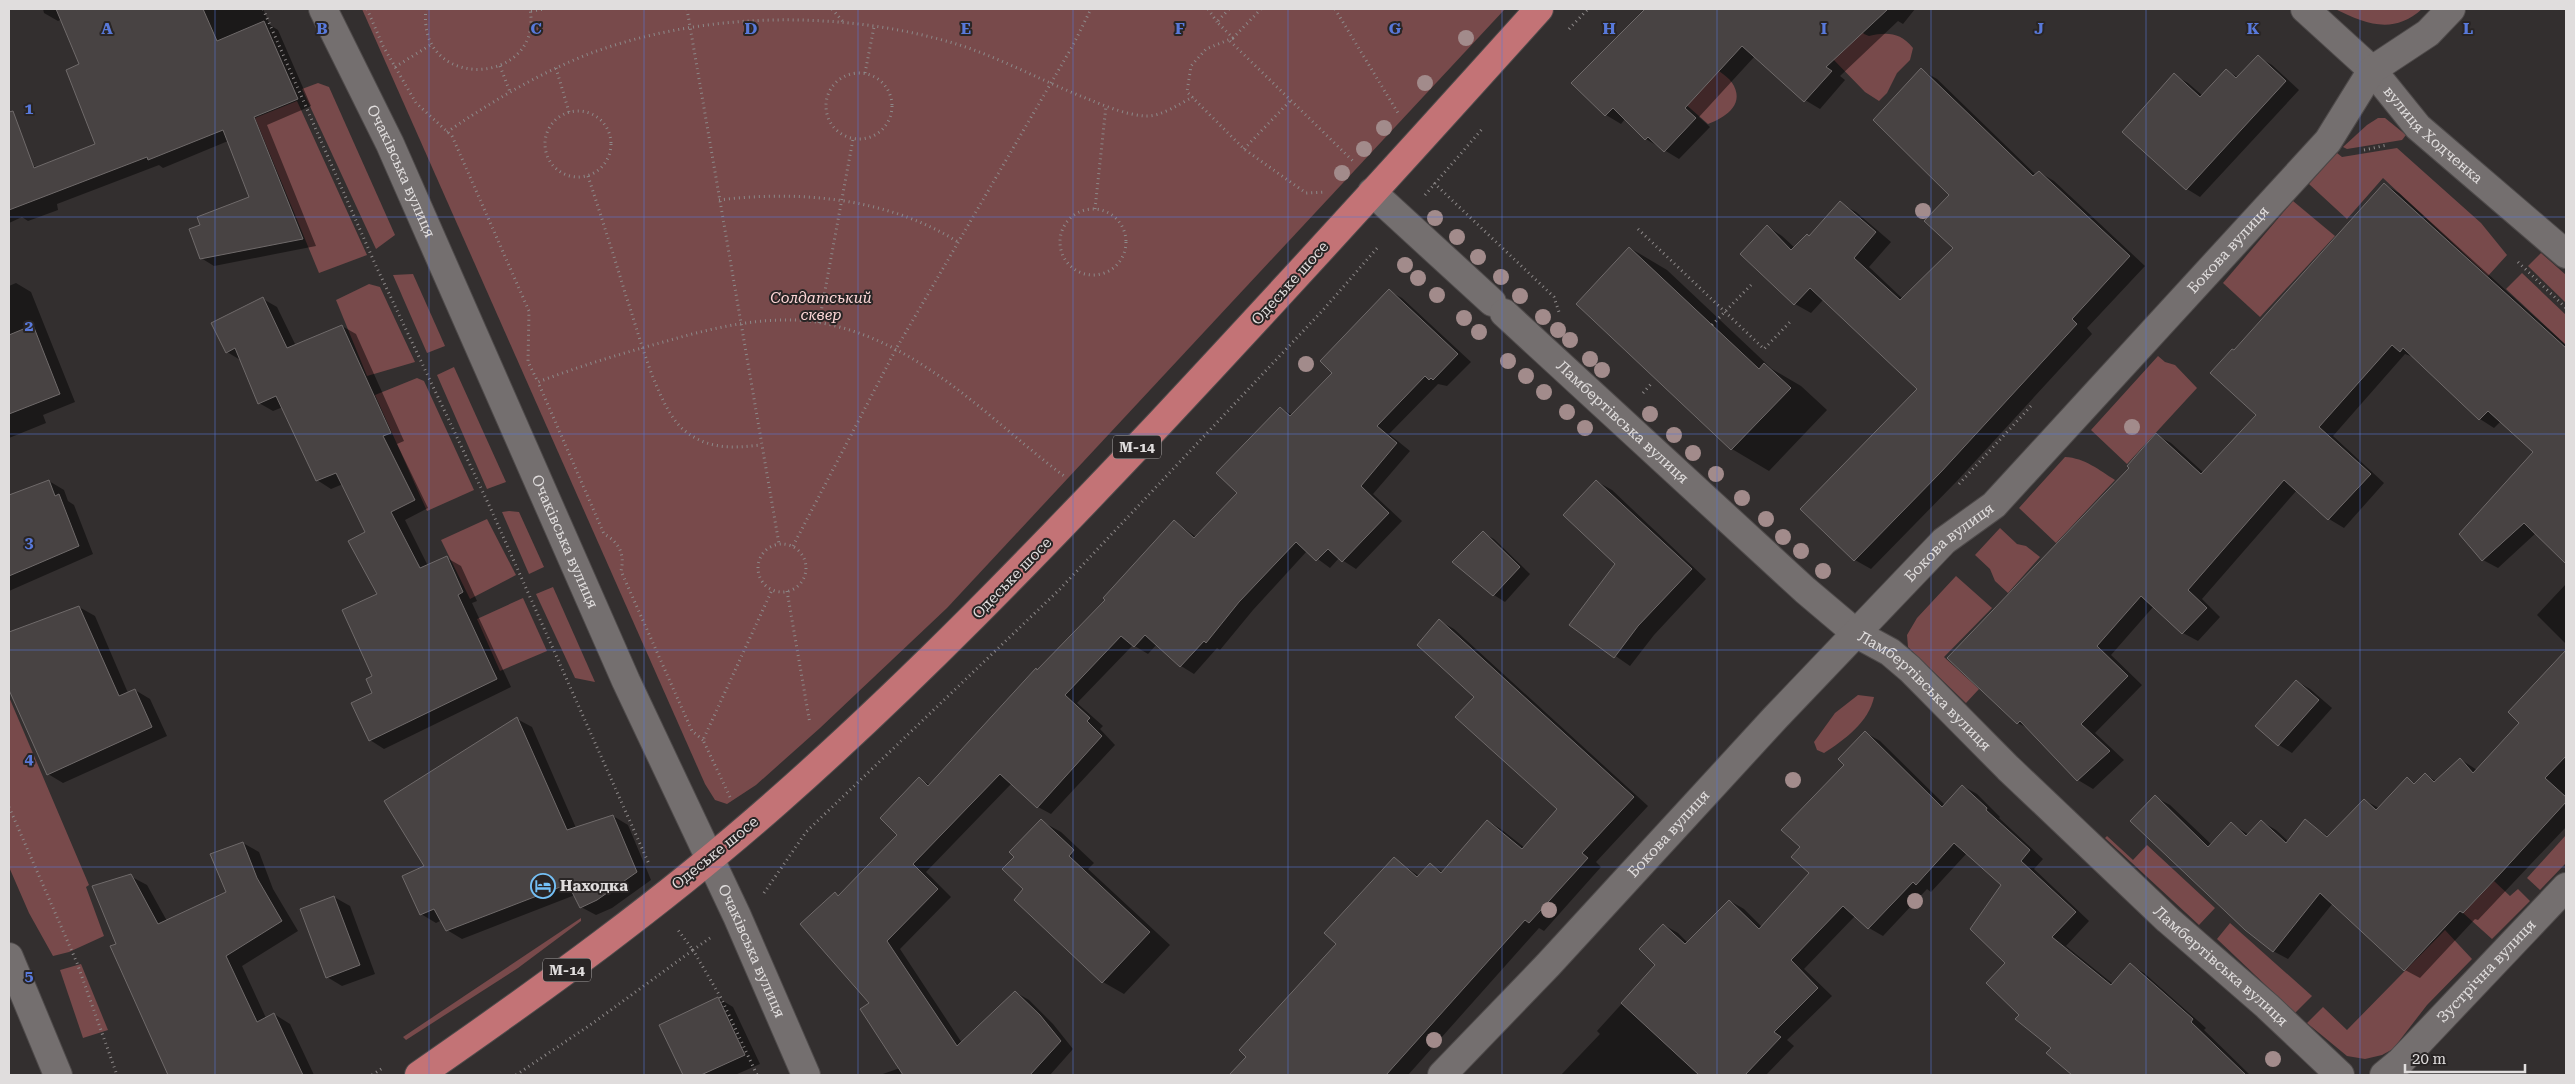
<svg xmlns="http://www.w3.org/2000/svg" width="2575" height="1084" font-family="'Roboto Serif',serif">
<style>
.green{fill:#784a4b}
.shadow{fill:#0007}
.building{fill:#484343;stroke:#6f6a6a}
.lines{fill:none;stroke-linecap:round;stroke-linejoin:round}
.minor-casing{stroke:#4e4a4a;stroke-width:30}
.highway-casing{stroke:#4e4a4a;stroke-width:30}
.path{stroke:#8d8989;stroke-width:3;stroke-dasharray:1 4;stroke-linecap:butt}
.minor{stroke:#746f6f;stroke-width:28}
.highway{stroke:#c37376;stroke-width:28}
.tree{fill:#a28b8b}
.grid{fill:none;stroke:#5879da;stroke-width:1;stroke-opacity:0.55}
.labels{text-anchor:middle;dominant-baseline:central;stroke-width:4;stroke-linejoin:round;paint-order:stroke}
.shield{fill:#292525;stroke:#a9a6a6;stroke-width:1}
.shield-label{font-size:14px;font-weight:bold;fill:#e0dddd}
.street-label{font-size:15px;fill:#e0dddd;stroke:#292525}
.park-label{font-size:15px;font-style:italic;fill:#fdd6d6;stroke:#292525}
.poi-label{font-size:15px;font-weight:bold;fill:#e0dddd;stroke:#292525;text-anchor:start}
.grid-label{font-size:16px;text-anchor:middle;font-weight:bold;fill:#5879da;stroke:#292525;stroke-width:4;stroke-linejoin:round;paint-order:stroke}
</style>
<rect width="100%" height="100%" fill="#332f2f"/>
<g class="green">
<polygon points="362,9 1505,9 947,608 820,728 756,785 727,804 715,800 705,784"/>
<path d="M1825,9h22l17,25 5,2c18,-4 31,-4 44,12l-3,12 -13,13 -10,20 -8,8 -14,-9 -34,-35z"/>
<path d="M2335,9h87c-29,26 -56,15 -87,0z"/>
<path d="M1709,64c8,6 21,13 25,22 10,20 -10,32 -26,38l-59,-52z"/>
<polygon points="318,83 329,87 395,235 376,249 302,89"/>
<polygon points="297,101 367,255 319,273 255,118"/>
<polygon points="2378,118 2385,118 2406,135 2402,140 2347,149 2343,147 2367,125"/>
<polygon points="2397,148 2481,223 2507,255 2488,276 2383,178 2347,219 2309,184 2337,153 2342,157"/>
<polygon points="2293,201 2335,236 2260,317 2223,283"/>
<polygon points="2541,253 2566,275 2566,303 2528,266"/>
<polygon points="2522,273 2566,315 2566,345 2506,289"/>
<polygon points="413,274 445,346 427,353 393,275"/>
<polygon points="369,284 380,287 415,362 367,376 336,300"/>
<polygon points="2158,356 2165,362 2175,365 2197,388 2127,464 2091,430"/>
<polygon points="454,367 506,482 487,489 437,375"/>
<polygon points="417,378 424,381 474,490 427,511 375,395"/>
<path d="M2065,457c20,1 34,13 50,23l-59,63 -37,-35z"/>
<polygon points="509,511 519,512 544,567 529,574 502,512"/>
<polygon points="487,519 516,575 470,599 441,540"/>
<polygon points="2000,528 2017,544 2026,546 2040,557 2008,593 1995,581 1990,569 1975,555"/>
<polygon points="1956,576 1992,608 1944,657 1979,689 1966,703 1908,647 1907,635 1917,618"/>
<polygon points="553,587 595,682 575,678 536,594"/>
<polygon points="523,598 547,651 500,671 477,619"/>
<path d="M1858,695l16,2c-5,25 -30,43 -50,56l-7,-3 -3,-8 21,-29z"/>
<polygon points="9,697 89,885 86,887 104,936 69,952 53,956 29,913 9,867"/>
<polygon points="2566,835 2566,863 2540,890 2527,878"/>
<polygon points="2107,836 2133,860 2147,845 2215,908 2199,925 2105,838"/>
<polygon points="2494,881 2510,896 2518,889 2530,901 2492,939 2463,913"/>
<polygon points="581,918 581,921 518,968 406,1040 403,1037"/>
<polygon points="2230,923 2312,996 2295,1013 2217,939"/>
<polygon points="2445,930 2472,959 2427,1005 2393,1049 2382,1055 2365,1059 2347,1056 2307,1023 2323,1007 2347,1030"/>
<polygon points="81,964 108,1030 83,1038 60,970"/>
</g>
<g class="shadow">
<polygon points="43,9 263,9 270,25 278,30 311,106 267,125 316,246 214,266 201,258 251,197 228,141 163,168 159,165 57,204 58,210 28,221 22,217 9,223 9,174 32,165 38,168 97,144 81,65 62,19 58,21 44,13"/>
<polygon points="1644,9 1915,9 1903,24 1898,21 1840,76 1845,80 1820,109 1805,100 1755,56 1699,117 1710,127 1679,159 1646,139 1625,119 1621,124 1606,115 1573,83"/>
<polygon points="2258,57 2272,65 2299,90 2200,197 2187,189 2174,75 2188,83 2203,96 2226,70 2239,78"/>
<polygon points="1921,70 1937,79 2036,175 2039,172 2054,181 2145,266 2087,328 2092,334 1957,481 1871,569 1855,560 1802,509 1919,389 1823,300 1811,313 1795,304 1741,254 1767,226 1782,236 1795,248 1810,237 1840,203 1856,212 1891,242 1869,267 1903,299 1955,248 1951,195"/>
<polygon points="2384,184 2399,193 2566,345 2566,562 2536,533 2498,568 2483,560 2535,452 2501,421 2494,428 2480,419 2416,358 2405,354 2333,436 2384,483 2344,528 2329,519 2297,490 2202,599 2220,617 2198,641 2183,633 2154,606 2111,655 2142,685 2095,733 2124,760 2093,789 2078,780 2031,730 2018,723 2130,468 2156,435 2171,443 2204,473 2258,415 2234,351"/>
<polygon points="1630,248 1667,270 1772,369 1801,386 1827,410 1769,471 1732,449 1577,304"/>
<polygon points="16,283 31,292 75,402 43,415 46,423 9,438 9,286"/>
<polygon points="1389,291 1402,298 1471,362 1447,386 1438,384 1389,434 1410,451 1373,494 1402,521 1356,569 1339,558 1330,568 1307,551 1253,610 1220,650 1217,648 1194,674 1181,666 1157,644 1148,654 1133,645 1077,703 1103,726 1100,729 1115,745 1051,814 1038,807 1012,783 926,872 951,897 900,949 962,1043 1015,992 1029,1000 1053,1024 1073,1049 1050,1075 880,1075 900,1068 871,1003 835,894 839,896 899,835 919,779 930,785 1106,600 1174,521 1196,537 1239,493 1280,408 1293,415 1334,373"/>
<polygon points="263,299 277,307 296,346 342,326 356,334 404,441 397,444 428,508 405,520 428,566 447,558 461,566 477,601 472,603 511,687 384,749 370,740 379,595 367,533 343,484 331,489 317,480 283,407 273,411 259,403 242,361 227,352"/>
<polygon points="49,481 64,490 68,501 74,505 93,554 9,591 9,497"/>
<polygon points="1596,481 1612,490 1706,579 1654,635 1630,666 1571,625 1617,564"/>
<polygon points="1483,533 1494,539 1530,574 1505,602 1494,595"/>
<polygon points="2566,584 2566,644 2537,615"/>
<polygon points="79,607 95,616 128,693 135,690 150,699 167,736 63,783 48,774 9,687 9,634"/>
<polygon points="1440,621 1454,629 1648,806 1596,862 1601,867 1544,931 1539,928 1408,1075 1231,1075 1338,944 1394,859 1419,876 1430,865 1443,872 1488,821 1502,830 1525,848 1559,809 1476,697"/>
<polygon points="2566,651 2566,827 2478,920 2475,919 2420,978 2405,970 2333,903 2288,959 2273,951 2155,797 2170,805 2212,845 2232,824 2249,835 2261,821 2276,830 2289,842 2306,821 2329,837 2364,800 2379,808 2407,779 2416,784 2425,775 2436,781 2460,759 2477,770 2521,723 2510,712"/>
<polygon points="2296,681 2310,689 2332,708 2292,753 2279,745 2257,726"/>
<polygon points="517,719 532,727 576,828 613,816 628,825 651,880 612,908 596,915 581,907 575,895 462,939 447,930 442,920 436,923 421,914 426,866"/>
<polygon points="1866,733 1880,741 1945,805 1963,786 1977,794 2000,817 1999,818 2043,859 2034,869 2089,921 2066,946 2113,984 2130,965 2144,973 2206,1028 2204,1030 2250,1075 2074,1075 2048,1053 2052,1047 2021,1014 2007,963 2003,885 1967,853 1931,892 1927,889 1883,936 1869,928 1855,916 1804,969 1832,996 1787,1040 1794,1046 1766,1075 1561,1075 1600,1034 1597,1031 1657,965 1664,925 1678,933 1688,943 1730,901 1744,909 1762,927 1811,873 1802,847 1846,765"/>
<polygon points="1041,821 1061,832 1094,863 1088,869 1170,945 1124,994 1103,982 1016,900 1025,889 1015,857"/>
<polygon points="243,843 259,852 273,889 298,931 242,966 266,1018 274,1014 290,1024 314,1075 170,1075 112,947 118,944 130,876 147,885 167,921 228,893"/>
<polygon points="334,897 350,906 375,974 342,986 327,977"/>
<polygon points="718,998 733,1007 760,1064 735,1075 684,1075 661,1025"/>
</g>
<g class="building">
<polygon points="56,9 203,9 217,41 264,21 298,99 254,117 303,239 200,259 189,229 200,225 197,217 249,197 223,130 148,160 147,157 9,210 9,112 13,111 34,168 95,144 66,70 79,64"/>
<polygon points="1645,9 1888,9 1826,67 1832,71 1804,102 1742,46 1685,108 1696,118 1664,152 1648,137 1645,140 1613,108 1605,116 1571,83"/>
<polygon points="2258,55 2286,81 2186,190 2122,132 2174,73 2200,97 2226,69 2236,78"/>
<polygon points="1921,68 2033,176 2039,171 2130,256 2072,319 2077,324 1941,472 1854,561 1800,509 1917,389 1810,288 1794,305 1740,254 1767,225 1791,250 1807,234 1809,236 1840,201 1876,232 1854,258 1900,300 1953,248 1924,221 1949,195 1873,120"/>
<polygon points="2384,183 2566,348 2566,564 2524,523 2482,561 2459,534 2533,452 2488,411 2479,420 2403,348 2400,352 2392,345 2319,427 2371,474 2328,520 2284,480 2188,590 2207,608 2182,634 2141,596 2097,646 2128,676 2081,724 2110,751 2077,781 2020,721 2017,724 1947,658 2129,468 2127,466 2156,433 2201,474 2256,415 2210,373 2232,349 2234,350"/>
<polygon points="1629,247 1759,369 1764,363 1791,388 1731,450 1576,304"/>
<polygon points="1389,289 1458,354 1433,380 1431,378 1429,380 1425,376 1377,426 1397,443 1361,486 1389,513 1342,562 1328,549 1316,561 1296,542 1239,602 1206,643 1204,641 1180,667 1145,635 1134,647 1121,636 1065,695 1090,718 1087,721 1102,736 1037,808 1000,774 913,864 938,889 887,941 957,1046 1015,991 1040,1015 1061,1041 1030,1075 903,1075 860,1009 869,1003 800,924 835,892 838,896 897,835 880,818 919,777 928,786 1036,668 1037,670 1105,600 1103,598 1174,520 1194,538 1237,493 1216,473 1280,407 1290,416 1332,373 1320,361"/>
<polygon points="263,297 287,348 342,325 391,433 383,436 415,500 391,512 420,568 447,556 463,592 458,595 497,679 369,741 351,703 372,693 366,679 372,676 342,610 377,594 348,541 365,532 336,473 316,481 276,396 258,404 235,348 226,353 211,323"/>
<polygon points="33,325 60,394 9,414 9,335"/>
<polygon points="49,480 55,496 59,494 79,546 9,576 9,495"/>
<polygon points="1596,480 1692,569 1638,626 1614,658 1569,625 1615,564 1563,515"/>
<polygon points="1483,531 1520,567 1493,596 1452,562"/>
<polygon points="79,606 119,696 135,689 152,727 47,775 9,690 9,632"/>
<polygon points="1439,619 1634,797 1582,853 1588,858 1529,923 1525,920 1386,1075 1229,1075 1246,1057 1239,1050 1336,944 1324,933 1394,857 1417,877 1430,863 1441,873 1487,820 1522,849 1557,809 1455,717 1474,697 1417,645"/>
<polygon points="2566,650 2566,756 2545,778 2566,797 2566,802 2500,874 2463,913 2460,911 2404,971 2320,893 2273,952 2245,930 2130,821 2155,795 2208,847 2231,822 2246,836 2261,820 2286,843 2305,819 2327,837 2364,799 2376,810 2407,777 2414,784 2425,773 2434,782 2460,758 2473,773 2519,723 2508,712"/>
<polygon points="2296,680 2319,700 2278,746 2255,726"/>
<polygon points="517,717 567,830 613,815 637,872 597,900 580,908 568,884 446,931 434,909 420,915 402,876 424,866 384,801"/>
<polygon points="1865,731 1942,807 1962,785 1987,808 1986,810 2030,850 2021,861 2076,912 2052,937 2111,985 2130,963 2193,1019 2191,1022 2246,1075 2072,1075 2046,1053 2051,1048 2015,1019 2019,1015 1986,983 2005,963 1970,929 2001,885 1954,843 1916,885 1913,882 1868,929 1843,906 1791,960 1818,988 1774,1032 1781,1037 1745,1075 1699,1075 1621,1003 1655,965 1639,949 1663,924 1685,944 1729,900 1759,929 1809,873 1791,857 1800,847 1781,830 1844,765 1838,759"/>
<polygon points="1041,819 1074,850 1069,856 1150,932 1102,983 1014,900 1023,889 1002,869 1014,857 1009,852"/>
<polygon points="243,842 257,878 282,921 226,956 257,1022 274,1013 303,1075 168,1075 110,946 116,944 92,886 131,874 158,924 226,892 210,854"/>
<polygon points="334,896 360,965 326,978 300,909"/>
<polygon points="718,997 745,1055 701,1075 683,1075 659,1025"/>
</g>
<g class="lines">
<defs>
<g id="minor">
<path id="s1" d="M323,9l67,135 236,537 111,235 69,159"/>
<path id="s2" d="M2305,9l67,61 46,57 148,127"/>
<polyline points="1372,192 1492,302"/>
<path id="s3" d="M1504,313l301,277 52,44 33,18 20,17 98,99 160,152 99,86 73,69"/>
<polyline points="9,957 58,1075"/>
<path id="s4" d="M1442,1075l106,-110 227,-247 169,-177 50,-36 334,-364 44,-71 56,-37 23,-24"/>
<path id="s5" d="M2384,1075l17,-14 165,-174"/>
</g>
<path id="highway" d="M419,1075c124,-86 246,-174 359,-274 135,-119 259,-248 382,-378 128,-137 254,-275 379,-414"/>
</defs>
<use href="#minor" class="minor-casing"/>
<use href="#highway" class="highway-casing"/>
<g class="path">
<polyline points="263,9 376,266 489,505 649,864"/>
<polyline points="367,9 383,46 416,103 452,136 529,311 528,362 538,382"/>
<path d="M426,9c-10,84 118,77 104,0"/>
<polyline points="687,9 779,544"/>
<polyline points="832,9 845,24"/>
<polyline points="1208,9 1217,22"/>
<polyline points="1229,9 1217,22 1233,38 1261,9"/>
<polyline points="1335,9 1398,113"/>
<polyline points="531,11 545,9"/>
<polyline points="1569,29 1588,9"/>
<polyline points="1233,38 1206,49 1191,66 1187,92 1244,149 1306,193 1325,192"/>
<polyline points="1230,41 1354,162"/>
<polyline points="500,66 510,92"/>
<polyline points="395,67 432,44"/>
<polyline points="556,68 569,112"/>
<circle cx="859" cy="106" r="33"/>
<polyline points="865,73 874,27"/>
<circle cx="578" cy="144" r="33"/>
<path d="M447,132c44,-30 89,-57 139,-77 113,-43 251,-46 367,-12 44,13 91,39 135,56 17,7 39,16 57,17 16,1 34,-12 48,-19"/>
<polyline points="1244,149 1290,101"/>
<polyline points="2364,150 2387,145"/>
<path d="M588,176c13,40 26,80 38,120 12,34 31,113 59,135 24,19 48,17 76,14"/>
<polyline points="1434,183 1554,297 1560,315"/>
<polyline points="1425,195 1483,128"/>
<path d="M719,200c81,-10 169,-2 239,42"/>
<circle cx="1093" cy="242" r="33"/>
<polyline points="1095,209 1106,106"/>
<polyline points="1638,229 1764,349 1790,322"/>
<polyline points="2518,262 2566,308"/>
<polyline points="819,323 853,139"/>
<polyline points="1712,325 1751,285"/>
<polyline points="1643,393 1651,384"/>
<polyline points="1959,484 2031,406"/>
<circle cx="782" cy="568" r="24"/>
<polyline points="793,546 896,349 1072,47 1091,9"/>
<polyline points="787,591 810,724"/>
<path d="M703,740l-11,-9 -71,-160c4,-17 -2,-29 -17,-37l-66,-152c42,-16 85,-29 129,-41 38,-11 79,-21 119,-21 47,-1 96,19 135,44 51,32 94,75 143,112"/>
<polyline points="730,797 703,740 772,590"/>
<polyline points="9,807 77,963 117,1075"/>
<polyline points="764,893 806,832 1059,590 1323,310 1379,246"/>
<polyline points="710,938 693,950 721,998 757,1075"/>
<polyline points="372,1075 384,1067"/>
<polyline points="516,1075 593,1023 693,950 678,930"/>
</g>
<use href="#minor" class="minor"/>
<use href="#highway" class="highway"/>
</g>
<g class="tree">
<circle cx="1466" cy="38" r="8"/>
<circle cx="1425" cy="83" r="8"/>
<circle cx="1384" cy="128" r="8"/>
<circle cx="1364" cy="149" r="8"/>
<circle cx="1342" cy="173" r="8"/>
<circle cx="1923" cy="211" r="8"/>
<circle cx="1435" cy="218" r="8"/>
<circle cx="1457" cy="237" r="8"/>
<circle cx="1478" cy="257" r="8"/>
<circle cx="1405" cy="265" r="8"/>
<circle cx="1501" cy="277" r="8"/>
<circle cx="1418" cy="278" r="8"/>
<circle cx="1437" cy="295" r="8"/>
<circle cx="1520" cy="296" r="8"/>
<circle cx="1543" cy="317" r="8"/>
<circle cx="1464" cy="318" r="8"/>
<circle cx="1558" cy="330" r="8"/>
<circle cx="1479" cy="332" r="8"/>
<circle cx="1570" cy="340" r="8"/>
<circle cx="1590" cy="359" r="8"/>
<circle cx="1508" cy="361" r="8"/>
<circle cx="1306" cy="364" r="8"/>
<circle cx="1602" cy="370" r="8"/>
<circle cx="1526" cy="376" r="8"/>
<circle cx="1544" cy="392" r="8"/>
<circle cx="1567" cy="412" r="8"/>
<circle cx="1650" cy="414" r="8"/>
<circle cx="2132" cy="427" r="8"/>
<circle cx="1585" cy="428" r="8"/>
<circle cx="1674" cy="435" r="8"/>
<circle cx="1693" cy="453" r="8"/>
<circle cx="1716" cy="474" r="8"/>
<circle cx="1742" cy="498" r="8"/>
<circle cx="1766" cy="519" r="8"/>
<circle cx="1783" cy="537" r="8"/>
<circle cx="1801" cy="551" r="8"/>
<circle cx="1823" cy="571" r="8"/>
<circle cx="1793" cy="780" r="8"/>
<circle cx="1915" cy="901" r="8"/>
<circle cx="1549" cy="910" r="8"/>
<circle cx="1434" cy="1040" r="8"/>
<circle cx="2273" cy="1059" r="8"/>
</g>
<path class="grid" d="M215,9v1066M429,9v1066M644,9v1066M858,9v1066M1073,9v1066M1288,9v1066M1502,9v1066M1717,9v1066M1931,9v1066M2146,9v1066M2360,9v1066M9,217h2557M9,434h2557M9,650h2557M9,867h2557"/>
<defs>
<symbol id="hotel-ring" viewBox="-11 -11 22 22"><circle r="9.5" fill="#292525" stroke="#74c0f6" stroke-width="1.5"/><path d="M-6-4.5h1.5V1H6V5H4.5V3h-9V5H-6ZM-4 0a1.8 1.8 0 1 1 3.6 0ZM.5 0V-2.5h3Q6-2.5 6 0Z" fill="#74c0f6"/></symbol>
</defs>
<g fill-rule="evenodd">
<use href="#hotel-ring" x="529" y="872" width="28" height="28"/>
</g>
<g class="labels">
<g class="shield">
<rect x="1113" y="435.5" width="48" height="23" rx="4"/>
<rect x="543" y="958.5" width="48" height="23" rx="4"/>
</g>
<g class="shield-label">
<text x="1137" y="447">М-14</text>
<text x="567" y="970">М-14</text>
</g>
<g class="street-label">
<text stroke="none"><textPath href="#s2" startOffset="180">вулиця Ходченка</textPath></text>
<text stroke="none"><textPath href="#s1" startOffset="180">Очаківська вулиця</textPath></text>
<text stroke="none"><textPath href="#s4" startOffset="1141">Бокова вулиця</textPath></text>
<text transform="translate(1290 283) rotate(-48)">Одеське шосе</text>
<text stroke="none"><textPath href="#s3" startOffset="161">Ламбертівська вулиця</textPath></text>
<text stroke="none"><textPath href="#s1" startOffset="585">Очаківська вулиця</textPath></text>
<text stroke="none"><textPath href="#s4" startOffset="736">Бокова вулиця</textPath></text>
<text transform="translate(1012 578) rotate(-46)">Одеське шосе</text>
<text stroke="none"><textPath href="#s3" startOffset="566">Ламбертівська вулиця</textPath></text>
<text stroke="none"><textPath href="#s4" startOffset="331">Бокова вулиця</textPath></text>
<text transform="translate(715 853) rotate(-39)">Одеське шосе</text>
<text stroke="none"><textPath href="#s1" startOffset="1035">Очаківська вулиця</textPath></text>
<text stroke="none"><textPath href="#s3" startOffset="971">Ламбертівська вулиця</textPath></text>
<text stroke="none"><textPath href="#s5" startOffset="146">Зустрічна вулиця</textPath></text>
</g>
<g class="park-label">
<text x="821" y="298">Солдатський<tspan x="821" dy="17">сквер</tspan></text>
</g>
<g class="poi-label">
<text x="560" y="886">Находка</text>
</g>
</g>
<g class="grid-label">
<text x="107" y="34">A</text>
<text x="322" y="34">B</text>
<text x="536" y="34">C</text>
<text x="751" y="34">D</text>
<text x="966" y="34">E</text>
<text x="1180" y="34">F</text>
<text x="1395" y="34">G</text>
<text x="1609" y="34">H</text>
<text x="1824" y="34">I</text>
<text x="2039" y="34">J</text>
<text x="2253" y="34">K</text>
<text x="2468" y="34">L</text>
<text x="29" y="114">1</text>
<text x="29" y="331">2</text>
<text x="29" y="548">3</text>
<text x="29" y="764">4</text>
<text x="29" y="981">5</text>
</g>
<rect width="2575" height="1084" fill="none" stroke="#e0dddd" stroke-width="20"/>
<path d="M2405 1064v8h120v-8" fill="none" stroke="#e0dddd" stroke-width="2.5"/>
<text x="2412" y="1064" font-size="15" fill="#e0dddd" stroke="#292525" stroke-width="4" paint-order="stroke">20 m</text>
</svg>
